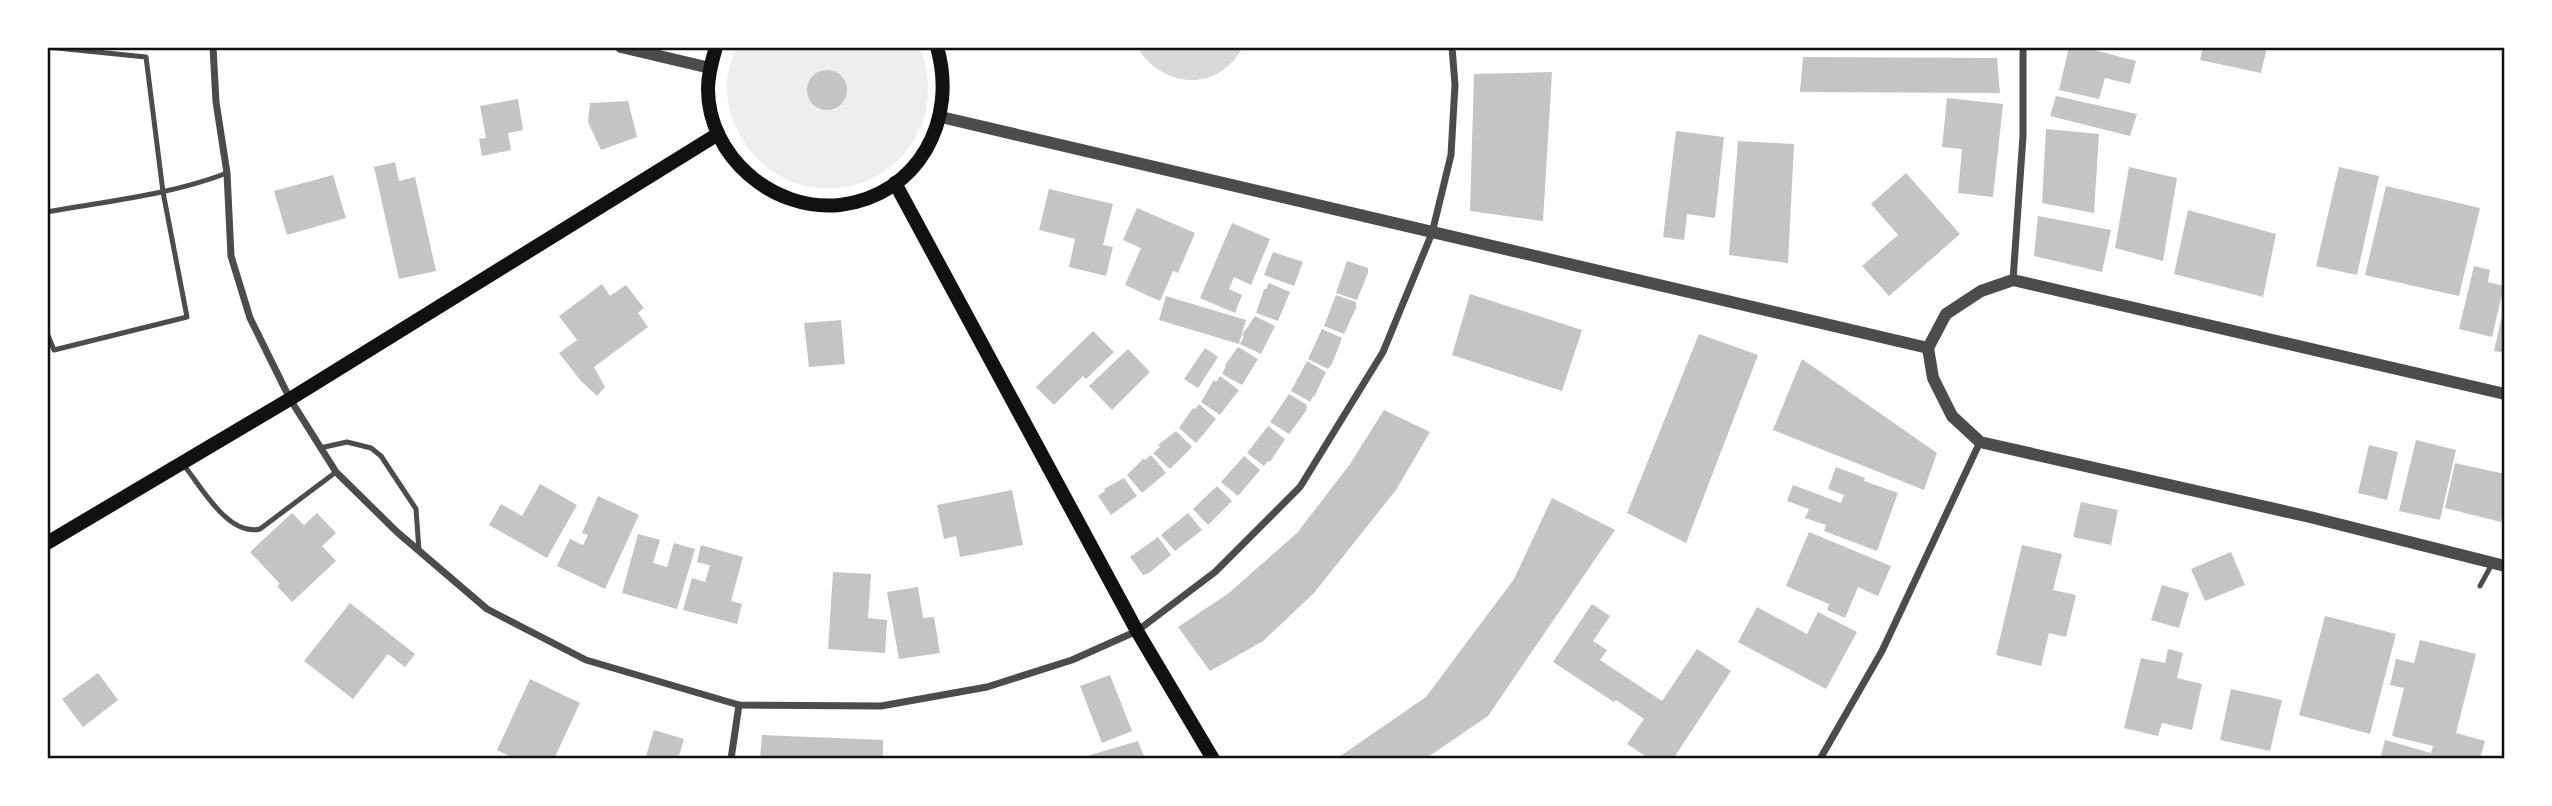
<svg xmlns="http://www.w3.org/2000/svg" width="2552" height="806" font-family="'Libre Baskerville',serif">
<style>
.green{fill:#eee}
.water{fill:#d9d9d9}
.building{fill:#c4c4c4}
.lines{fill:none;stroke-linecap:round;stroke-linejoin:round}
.service{stroke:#4c4c4c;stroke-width:5}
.minor{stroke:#4c4c4c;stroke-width:7}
.tertiary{stroke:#4c4c4c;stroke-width:12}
.secondary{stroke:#111;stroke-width:14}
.neatline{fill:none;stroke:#111;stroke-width:2.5}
</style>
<rect width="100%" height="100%" fill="#fff"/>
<path class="green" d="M736,47h183c10,18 11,49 6,68 -29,93 -152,99 -190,10 -7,-16 -10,-35 -7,-52 2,-9 6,-18 8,-26z"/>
<path class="water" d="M1137,47h106c-25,46 -80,42 -106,0z"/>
<g class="building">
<polygon points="2069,47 2094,47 2094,50 2136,61 2130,84 2105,78 2099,99 2059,90"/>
<polygon points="2203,47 2267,47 2261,73 2200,60"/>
<polygon points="1803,57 1997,58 2000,93 1800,92"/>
<circle cx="827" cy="90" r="20"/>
<polygon points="1552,72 1543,221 1470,211 1474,74"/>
<polygon points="2056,96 2137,114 2130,136 2050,116"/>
<polygon points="1947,98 2003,104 1993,197 1958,193 1962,149 1942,147"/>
<polygon points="518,99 523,130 508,133 511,150 482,156 479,139 486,138 480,106"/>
<polygon points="628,101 637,137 601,150 588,122 590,103"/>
<polygon points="2046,129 2099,134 2094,213 2042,203"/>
<polygon points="1676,131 1724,137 1715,218 1687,214 1684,240 1663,237"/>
<polygon points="1738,141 1794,144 1788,263 1729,255"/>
<polygon points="395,162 399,181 415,177 436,271 399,279 374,167"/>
<polygon points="2129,167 2177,178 2163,261 2115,248"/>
<polygon points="2339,167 2379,176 2357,275 2316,266"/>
<polygon points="1906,173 1960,234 1889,296 1862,266 1898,235 1871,204"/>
<polygon points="333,175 346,218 287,235 274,191"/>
<polygon points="2386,186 2480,208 2459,296 2365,275"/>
<polygon points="1049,189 1113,204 1103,245 1113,247 1106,276 1069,267 1075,239 1039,230"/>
<polygon points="1137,208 1195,233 1178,273 1173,271 1160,301 1125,285 1141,248 1123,240"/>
<polygon points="2188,210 2276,234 2263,297 2174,274"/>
<polygon points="2038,216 2111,230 2102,272 2034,256"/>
<polygon points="1232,223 1270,239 1251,285 1234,277 1229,289 1242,295 1235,313 1200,298"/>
<polygon points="1273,252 1303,262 1294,286 1264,275"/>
<polygon points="1347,261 1368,268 1368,273 1357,300 1336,293"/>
<polygon points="2474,266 2490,270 2488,282 2504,286 2492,337 2459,329"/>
<polygon points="1269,283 1290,292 1278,321 1256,313 1264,289 1266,289"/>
<polygon points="602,284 610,296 626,285 644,308 638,313 648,327 594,367 605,387 597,396 581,381 559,353 577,340 559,316"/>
<polygon points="1470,294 1582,330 1562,391 1452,355"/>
<polygon points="1336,295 1356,302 1356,308 1344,334 1324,326"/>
<polygon points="1166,296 1246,320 1239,344 1159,320"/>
<polygon points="2504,307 2505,307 2505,353 2494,351"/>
<polygon points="1255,316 1275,326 1261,354 1240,344 1244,336 1242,335"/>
<polygon points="841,320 845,364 809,367 804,323"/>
<polygon points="1322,329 1342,338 1332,364 1328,369 1308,359"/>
<polygon points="1093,331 1114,352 1086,379 1083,376 1054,405 1036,387"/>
<polygon points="1699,334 1758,355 1686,543 1627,513"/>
<polygon points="1238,347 1258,359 1242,385 1222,374 1226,366 1225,365"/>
<polygon points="1205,348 1218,357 1198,388 1184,379"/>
<polygon points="1128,349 1150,372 1112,410 1089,386"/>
<polygon points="1802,359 1937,453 1924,490 1773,430"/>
<polygon points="1307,361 1326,372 1314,397 1313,396 1310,402 1291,391"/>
<polygon points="1220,376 1239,390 1220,415 1201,402 1214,380 1216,382"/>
<polygon points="1289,394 1307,405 1306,411 1289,434 1270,422"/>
<polygon points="1199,404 1216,419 1196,443 1179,428 1193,408 1195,409"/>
<polygon points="1384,410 1430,432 1396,490 1314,593 1263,641 1210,671 1178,627 1229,593 1297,533 1350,464"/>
<polygon points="1268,426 1285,439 1270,462 1268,461 1264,466 1247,453"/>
<polygon points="1176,431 1192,447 1170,469 1153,453 1160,447 1158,445"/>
<polygon points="2416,440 2456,450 2440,520 2399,511"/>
<polygon points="2369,445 2398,452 2387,500 2358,493"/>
<polygon points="1151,455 1166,473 1142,493 1127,475 1144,458 1145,460"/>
<polygon points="1244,456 1260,470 1238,496 1221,482"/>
<polygon points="2455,463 2505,474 2505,507 2501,522 2445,508"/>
<polygon points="1836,467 1865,478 1864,481 1898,493 1877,551 1824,531 1826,525 1805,518 1809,509 1787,501 1793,485 1841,503 1844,495 1828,489"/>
<polygon points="1124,478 1137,496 1111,515 1098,496 1105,491 1104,489"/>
<polygon points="540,484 577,505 547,558 489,525 501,504 522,516"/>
<polygon points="1217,486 1232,501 1208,525 1193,509"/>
<polygon points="1012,490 1023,545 960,557 956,536 944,539 937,505"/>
<polygon points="598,496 639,515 605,589 557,566 570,539 583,545 588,535 582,533"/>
<polygon points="1552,498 1615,530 1488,716 1425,759 1336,759 1426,697 1514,579"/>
<polygon points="2081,502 2118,510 2111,545 2073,537"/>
<polygon points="292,513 304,525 317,513 336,533 322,546 336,561 292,602 277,586 280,584 250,552"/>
<polygon points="1188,513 1202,530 1175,551 1161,535"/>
<polygon points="1809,532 1891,566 1878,596 1858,587 1845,618 1827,610 1829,604 1786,586"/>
<polygon points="638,534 660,540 653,563 667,567 674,543 695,549 677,609 622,593"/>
<polygon points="1158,537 1171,555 1149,573 1143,575 1130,557"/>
<polygon points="701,545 743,557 731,601 742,604 737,624 683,610 692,578 705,582 710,565 697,562"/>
<polygon points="2022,545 2062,554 2053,590 2076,595 2066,637 2049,633 2041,666 1996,655"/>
<polygon points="2231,552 2245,585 2205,601 2191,569"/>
<polygon points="833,572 871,574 868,618 887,620 885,653 828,649"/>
<polygon points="2162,585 2189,593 2179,628 2151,620"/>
<polygon points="918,587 923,618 934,617 940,653 899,659 887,592"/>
<polygon points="350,603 415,654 405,667 388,654 353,699 304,661"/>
<polygon points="1592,604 1610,616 1593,641 1607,650 1600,660 1662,701 1697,649 1731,671 1673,759 1650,759 1627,744 1644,719 1616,700 1614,702 1553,662"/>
<polygon points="1757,607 1807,634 1818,612 1857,632 1826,689 1738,642"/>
<polygon points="2325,616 2396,634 2370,734 2299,715"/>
<polygon points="2420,640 2476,654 2456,733 2485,741 2480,759 2380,759 2385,740 2431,753 2433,746 2392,736 2404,688 2390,685 2396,659 2414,663"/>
<polygon points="2168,649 2183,653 2177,678 2202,684 2192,730 2162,723 2158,736 2124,728 2141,658 2165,663"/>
<polygon points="98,673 118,700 83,727 62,699"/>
<polygon points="1110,675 1132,731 1102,743 1080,686"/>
<polygon points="530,679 580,703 554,759 515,759 497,750"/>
<polygon points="2231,689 2282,700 2270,751 2220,740"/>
<polygon points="654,730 684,739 678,759 645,759"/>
<polygon points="762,735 883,740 883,759 760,759"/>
<polygon points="1138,741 1145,759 1080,759 1080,758"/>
</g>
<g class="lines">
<g class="service">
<polyline points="47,47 146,57 163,192 187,317 54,350 47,333"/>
<path d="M47,212c60,-11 123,-17 180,-39"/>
<polyline points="320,448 347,442 371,448 381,456 416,509 419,551"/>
<path d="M183,464c17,21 45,73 77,65l76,-57"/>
<polyline points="2480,586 2492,564"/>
</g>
<g class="minor">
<polyline points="213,47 216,102 227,173 231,256 250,318 290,399 336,472 397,532 487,609 586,660 739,705 881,706 987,687 1072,660 1137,631 1215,572 1300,487 1383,352 1432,233 1451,155 1455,85 1452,47"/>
<polyline points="2013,280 2023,136 2023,47"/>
<polyline points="731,759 739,705"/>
<polyline points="1820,759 1882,651 1980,442"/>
</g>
<g class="tertiary">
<polyline points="621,47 710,68"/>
<polyline points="941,117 1928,348"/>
<polyline points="2505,394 2013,280 1981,291 1946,314 1928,348 1933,378 1952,416 1980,442 2310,517 2505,566"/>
</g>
<g class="secondary">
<path d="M716,47c-4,14 -8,27 -8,42 0,67 65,123 132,116 79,-10 118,-85 97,-158"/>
<polyline points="895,183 1137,631 1213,759"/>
<polyline points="47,543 290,399 718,134"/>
</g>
</g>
<rect width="2552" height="806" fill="none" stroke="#ffffff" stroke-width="98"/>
<rect x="49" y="49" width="2454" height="708" class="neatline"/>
</svg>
